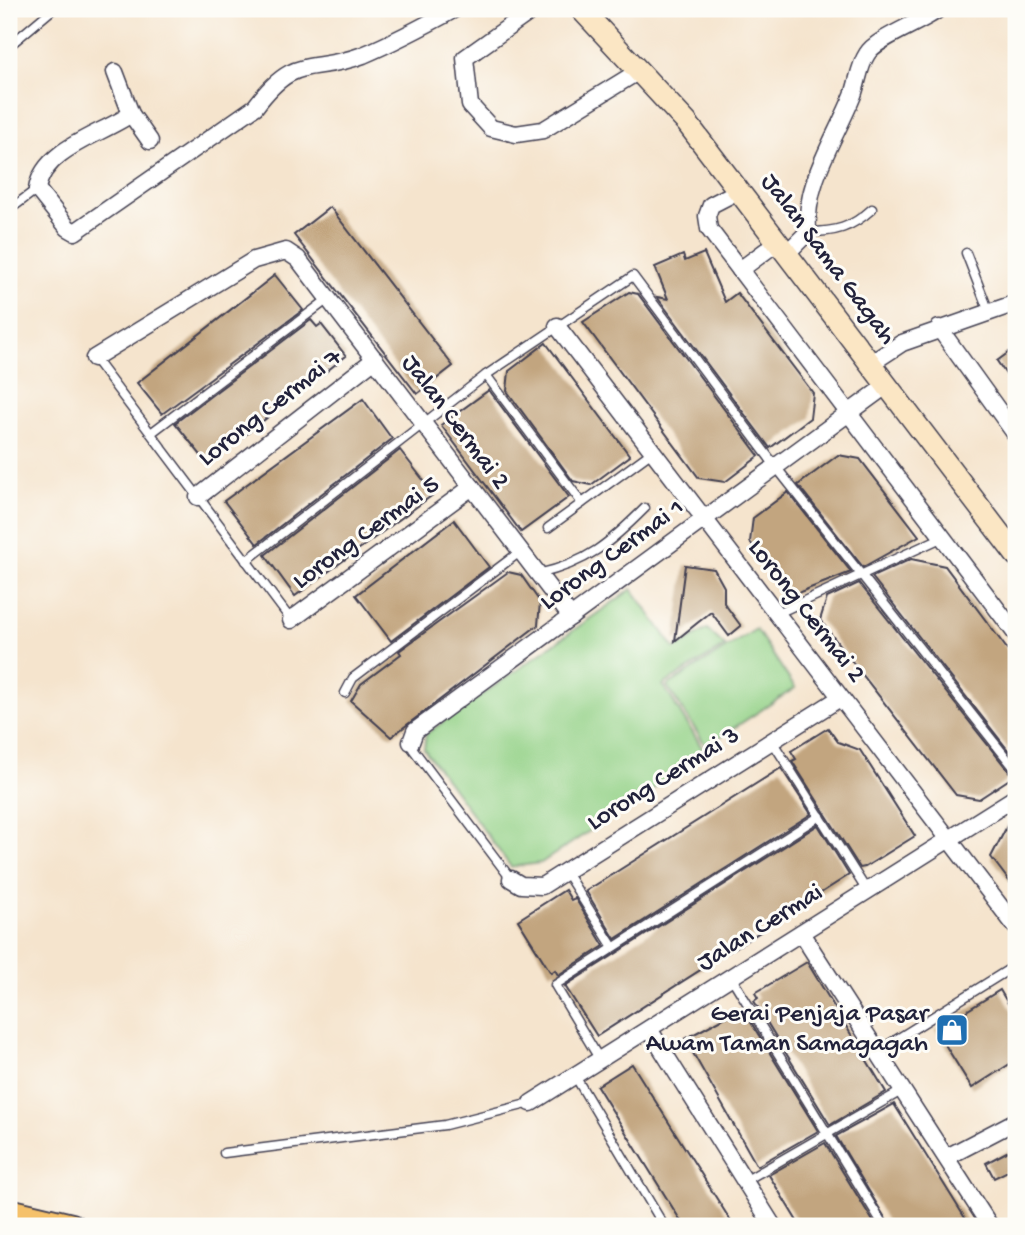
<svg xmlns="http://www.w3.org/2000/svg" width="1025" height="1235" font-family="'Gochi Hand',sans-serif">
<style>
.green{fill:#94d288;stroke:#5b7a62;stroke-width:2}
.building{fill:#c2a57f}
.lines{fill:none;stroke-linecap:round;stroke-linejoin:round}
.lane-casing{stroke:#423f51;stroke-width:11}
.street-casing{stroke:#423f51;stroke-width:19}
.secondary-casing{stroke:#423f51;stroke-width:24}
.primary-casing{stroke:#423f51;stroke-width:28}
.lane{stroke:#fff;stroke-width:8}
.street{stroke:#fff;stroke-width:16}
.secondary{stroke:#fbe6c4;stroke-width:21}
.primary{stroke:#f5c16b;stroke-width:24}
.labels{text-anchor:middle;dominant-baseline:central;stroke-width:6;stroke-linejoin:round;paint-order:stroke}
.street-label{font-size:26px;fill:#22223b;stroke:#fdfcf7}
.poi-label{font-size:26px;fill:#22223b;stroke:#fdfcf7;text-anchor:end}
</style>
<rect width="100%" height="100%" fill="#fdfcf7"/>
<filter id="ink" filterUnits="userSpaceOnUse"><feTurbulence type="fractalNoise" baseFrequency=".0143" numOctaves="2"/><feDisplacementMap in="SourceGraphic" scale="14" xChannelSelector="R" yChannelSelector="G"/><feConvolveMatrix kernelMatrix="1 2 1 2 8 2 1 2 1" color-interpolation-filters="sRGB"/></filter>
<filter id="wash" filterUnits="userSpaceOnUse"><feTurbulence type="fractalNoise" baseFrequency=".00686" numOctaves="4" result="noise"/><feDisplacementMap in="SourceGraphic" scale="28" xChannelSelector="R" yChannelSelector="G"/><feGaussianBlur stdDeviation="1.57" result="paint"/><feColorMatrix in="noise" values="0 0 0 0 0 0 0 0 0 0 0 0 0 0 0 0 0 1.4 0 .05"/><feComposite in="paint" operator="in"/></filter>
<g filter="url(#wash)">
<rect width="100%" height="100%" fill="#f5e4cd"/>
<g class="green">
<polygon points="632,589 675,649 707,629 725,646 663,685 706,754 541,863 511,867 424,749 426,734"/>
<polygon points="756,629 795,688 706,746 667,686"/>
</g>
<g id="blocks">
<g class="building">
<polygon points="330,207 453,366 417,394 294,235"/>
<polygon points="704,253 725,302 737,293 813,393 810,418 770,448 657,297 668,299 655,267 683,255 685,261"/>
<polygon points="275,275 303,310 162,414 137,383"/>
<polygon points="629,292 638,294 759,456 725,482 699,478 583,322"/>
<polygon points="311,320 317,327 321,324 346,356 208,464 175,423"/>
<polygon points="546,343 630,456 591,485 573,481 507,391 509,371"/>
<polygon points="1016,347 1016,389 997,361"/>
<polygon points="489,390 569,497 521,532 441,425"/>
<polygon points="363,399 392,439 257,544 224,501"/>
<polygon points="400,450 434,494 295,596 265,555"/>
<polygon points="838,455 860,459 919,536 863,567 798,485"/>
<polygon points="788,492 851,572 795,594 788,593 750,542 753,518"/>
<polygon points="454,520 489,567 391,641 356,595"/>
<polygon points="911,559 945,566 1016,661 1016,760 872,577"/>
<polygon points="685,565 714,569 724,587 724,603 741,626 729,636 711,612 675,641"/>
<polygon points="508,572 521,575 540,602 538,625 391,737 351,701 361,684 401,654 399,651"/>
<polygon points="859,583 1011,774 1014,776 979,799 956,795 820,620 827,598"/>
<polygon points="828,728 838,742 860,750 915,836 865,867 860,868 792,761 796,759 791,751"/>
<polygon points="781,768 811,814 615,939 586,891"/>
<polygon points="1016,809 1016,890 991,857"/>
<polygon points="818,825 849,875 597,1036 565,986"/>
<polygon points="565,890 571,900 575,898 604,946 558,975 555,970 551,973 518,920"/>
<polygon points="807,962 886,1092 830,1125 754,1001 758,998 755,993"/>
<polygon points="1000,990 1016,1017 1016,1060 972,1088 936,1030"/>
<polygon points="742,1008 818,1131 757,1166 685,1039"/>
<polygon points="632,1064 734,1226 684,1226 597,1086"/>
<polygon points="894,1104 970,1226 890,1226 836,1136"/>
<polygon points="825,1143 876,1226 800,1226 769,1175"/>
<polygon points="1016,1147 1016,1167 994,1178 986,1163"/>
</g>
</g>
</g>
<g filter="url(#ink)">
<use href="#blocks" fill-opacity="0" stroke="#423f51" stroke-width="2"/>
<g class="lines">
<defs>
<g id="lane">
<polyline points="9,46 53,9"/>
<polyline points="9,210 37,189"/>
<path d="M808,232c28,0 43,-4 64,-23"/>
<polyline points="966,253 989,312"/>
<polyline points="94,358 291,620"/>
<polyline points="486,375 582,503"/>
<polyline points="151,433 328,299"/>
<polyline points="548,528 652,452"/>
<polyline points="246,561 486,375 633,276 776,467 1016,770"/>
<path d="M538,574c49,-11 72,-31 107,-66"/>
<polyline points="776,614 943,537"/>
<polyline points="345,693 353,678 521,551"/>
<polyline points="772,741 867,891"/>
<polyline points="411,742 413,749 511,879"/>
<polyline points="565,871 613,947"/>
<polyline points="731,977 884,1226"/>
<polyline points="878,1051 1016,965"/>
<polyline points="600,1060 555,985 820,816"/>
<polyline points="575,1076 664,1226"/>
<polyline points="224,1153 445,1125 531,1103"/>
<polyline points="745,1181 903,1090"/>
</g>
<g id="street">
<polyline points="534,9 465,58 470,105 491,128 516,134 543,130 639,71"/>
<polyline points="115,72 131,114 150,141"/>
<path d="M131,114c-30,21 -87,34 -94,75l31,39 7,4 180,-125c41,-55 55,-32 108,-52 31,-13 63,-30 92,-46"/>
<polyline points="740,190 711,205 707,216 709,229 1016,634"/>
<path d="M788,252l20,-20c-4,-50 27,-92 45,-137 5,-13 6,-29 14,-41 9,-16 54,-31 72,-45"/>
<polyline points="740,270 779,241"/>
<polyline points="557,326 1016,927"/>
<polyline points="939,328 1016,435"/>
<polyline points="94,358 254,260 286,251 298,259 571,617"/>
<polyline points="870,364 902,343 1016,303"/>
<polyline points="198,497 375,359"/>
<polyline points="291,620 472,487"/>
<polyline points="411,742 415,731 887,385"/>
<polyline points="511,879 521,885 542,886 840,698"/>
<polyline points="801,933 990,1226"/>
<polyline points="649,1029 773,1226"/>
<polyline points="531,1103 1016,797"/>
<polyline points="947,1157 1016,1121"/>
</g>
<polyline id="secondary" points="581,9 687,123 1016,555"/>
<polyline id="primary" points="9,1211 72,1226"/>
</defs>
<use href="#lane" class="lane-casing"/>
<use href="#street" class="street-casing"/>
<use href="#secondary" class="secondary-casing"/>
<use href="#primary" class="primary-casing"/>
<use href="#lane" class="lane"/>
<use href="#street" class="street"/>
<use href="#secondary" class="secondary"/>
<use href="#primary" class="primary"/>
</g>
</g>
<defs>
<symbol id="shop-square" viewBox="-11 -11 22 22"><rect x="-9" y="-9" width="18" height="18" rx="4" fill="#1f6fb2" stroke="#fdfcf7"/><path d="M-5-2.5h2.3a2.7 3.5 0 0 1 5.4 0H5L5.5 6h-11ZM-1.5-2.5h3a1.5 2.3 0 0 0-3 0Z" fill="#fff"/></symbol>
</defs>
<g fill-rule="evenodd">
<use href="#shop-square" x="933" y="1011" width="38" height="38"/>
</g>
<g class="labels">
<g class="street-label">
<text transform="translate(827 260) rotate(53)">Jalan Sama Gagah</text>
<text transform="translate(271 409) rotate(-38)">Lorong Cermai 7</text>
<text transform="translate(454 423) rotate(53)">Jalan Cermai 2</text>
<text transform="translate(367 534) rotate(-36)">Lorong Cermai 5</text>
<text transform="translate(613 556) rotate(-36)">Lorong Cermai 1</text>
<text transform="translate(805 612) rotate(52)">Lorong Cermai 2</text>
<text transform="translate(664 780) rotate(-32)">Lorong Cermai 3</text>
<text transform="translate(761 929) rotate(-32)">Jalan Cermai</text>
</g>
<g class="poi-label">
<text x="928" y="1015">Gerai Penjaja Pasar<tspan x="928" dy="30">Awam Taman Samagagah</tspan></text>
</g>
</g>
<rect width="1025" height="1235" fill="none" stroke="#fdfcf7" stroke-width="35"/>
</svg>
